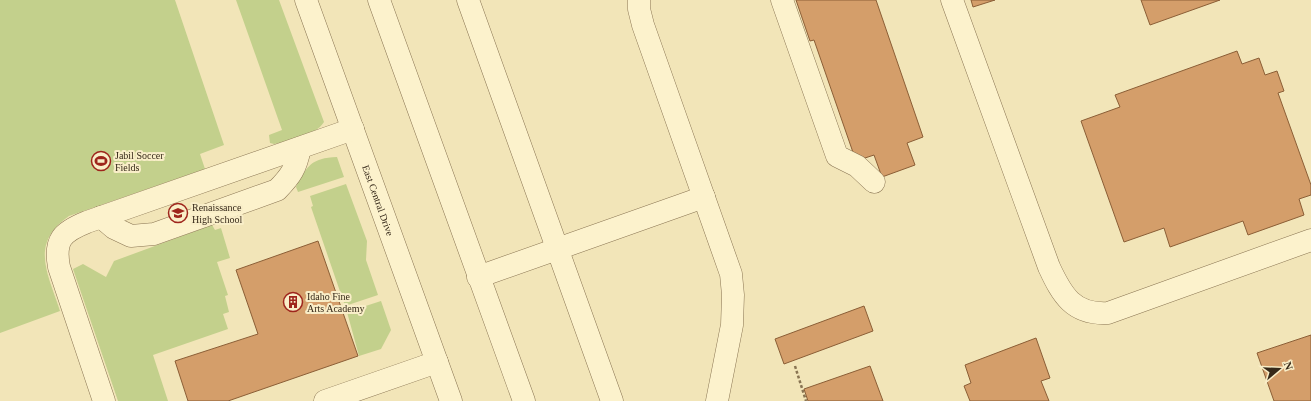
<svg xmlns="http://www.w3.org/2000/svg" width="1311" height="401" font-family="Georgia,serif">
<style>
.green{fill:#c3d08c}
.building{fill:#d49e6a;stroke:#8b5e36}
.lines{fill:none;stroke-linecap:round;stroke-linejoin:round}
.minor-casing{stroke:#897452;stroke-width:23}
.path{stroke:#897452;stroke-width:2.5;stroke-dasharray:3 2;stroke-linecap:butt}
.minor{stroke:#fcf2cc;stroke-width:22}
.labels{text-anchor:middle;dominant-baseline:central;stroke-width:4;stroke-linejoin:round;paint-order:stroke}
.poi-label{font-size:10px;fill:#362919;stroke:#f9eec8;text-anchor:start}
.street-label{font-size:10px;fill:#362919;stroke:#f9eec8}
</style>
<rect width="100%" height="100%" fill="#f2e5b8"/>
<g class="green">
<path d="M0,0h175l49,145 -24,9 5,15 -136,47c-40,28 -21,57 -9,95l-60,22z"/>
<path d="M236,0h43l45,122c-9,14 -35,20 -50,22l-4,-1 -1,-8 13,-5z"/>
<path d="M337,157l7,20 -46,15 -2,-5c11,-21 15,-29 41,-30z"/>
<polygon points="346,184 367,241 366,260 378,295 345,306 311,207 313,206 310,196"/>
<polygon points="212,225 215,230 221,228 230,258 217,262 228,295 225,296 229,312 223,314 228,329 153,355 168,401 118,401 73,269 83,264 106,277 114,261"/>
<polygon points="381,301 391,330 381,349 359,356 347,312"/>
</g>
<g class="building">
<polygon points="796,0 876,0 923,137 907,143 915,165 882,177 874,155 856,161 814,40 810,41"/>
<polygon points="971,0 995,0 973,7"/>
<polygon points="1141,0 1220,0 1150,25"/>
<polygon points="1237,51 1242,64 1259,58 1265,75 1277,71 1284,91 1278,93 1311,185 1311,195 1299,199 1304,215 1248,235 1243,221 1170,247 1164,228 1124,242 1081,121 1120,107 1115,95"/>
<polygon points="318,241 358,356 228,401 188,401 175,361 258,334 236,270"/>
<polygon points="864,306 873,331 784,364 775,339"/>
<polygon points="1311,335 1311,401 1274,401 1257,353"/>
<polygon points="1036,338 1050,378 1041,381 1049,401 970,401 964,386 971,383 965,365"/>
<polygon points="870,366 883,401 808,401 804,389"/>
</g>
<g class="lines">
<defs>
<g id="minor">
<path id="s1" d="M306,0l145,401"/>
<polyline points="379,0 524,401"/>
<polyline points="468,0 612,401"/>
<polyline points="639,0 639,9 643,25 731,274 733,295 732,325 717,401"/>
<polyline points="782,0 837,156 857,166 874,182"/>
<path d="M952,0l97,267c13,28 24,48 59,46l203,-73"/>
<path d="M101,217l13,11 17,8 23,-2 123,-44c14,-14 19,-22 23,-42"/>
<polyline points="478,277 704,197"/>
<path d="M104,401l-45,-134c-5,-27 3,-35 28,-45l266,-93"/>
<polyline points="325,401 437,362"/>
</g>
</defs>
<use href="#minor" class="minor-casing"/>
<polyline class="path" points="795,366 806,401"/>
<use href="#minor" class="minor"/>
</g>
<defs>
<symbol id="stadium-ring" viewBox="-11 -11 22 22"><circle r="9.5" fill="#f9eec8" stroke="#9e251c" stroke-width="1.5"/><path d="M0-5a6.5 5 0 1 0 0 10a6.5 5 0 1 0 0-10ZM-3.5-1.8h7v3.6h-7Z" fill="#9e251c"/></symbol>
<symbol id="school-ring" viewBox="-11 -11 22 22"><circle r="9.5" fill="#f9eec8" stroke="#9e251c" stroke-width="1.5"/><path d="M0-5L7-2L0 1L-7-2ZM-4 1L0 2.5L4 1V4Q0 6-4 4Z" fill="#9e251c"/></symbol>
<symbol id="building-ring" viewBox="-11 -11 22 22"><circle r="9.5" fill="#f9eec8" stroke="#9e251c" stroke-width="1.5"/><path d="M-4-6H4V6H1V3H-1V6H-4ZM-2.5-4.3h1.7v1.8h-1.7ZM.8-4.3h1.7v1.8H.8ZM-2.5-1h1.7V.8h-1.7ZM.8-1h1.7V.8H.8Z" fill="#9e251c"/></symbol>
</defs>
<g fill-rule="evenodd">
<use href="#stadium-ring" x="90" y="150" width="22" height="22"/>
<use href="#school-ring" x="167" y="202" width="22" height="22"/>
<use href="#building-ring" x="282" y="291" width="22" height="22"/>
</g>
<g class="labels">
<g class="poi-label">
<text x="115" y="155">Jabil Soccer<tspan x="115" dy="12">Fields</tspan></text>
<text x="192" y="207">Renaissance<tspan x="192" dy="12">High School</tspan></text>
<text x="307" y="296">Idaho Fine<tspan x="307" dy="12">Arts Academy</tspan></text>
</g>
<g class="street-label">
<text stroke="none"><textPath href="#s1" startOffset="213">East Central Drive</textPath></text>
</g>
</g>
<g transform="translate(1279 369) rotate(71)" stroke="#f9eec8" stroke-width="3" paint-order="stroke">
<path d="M0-3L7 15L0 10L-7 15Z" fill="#362919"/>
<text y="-6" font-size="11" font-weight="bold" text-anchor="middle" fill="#362919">N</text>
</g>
</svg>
